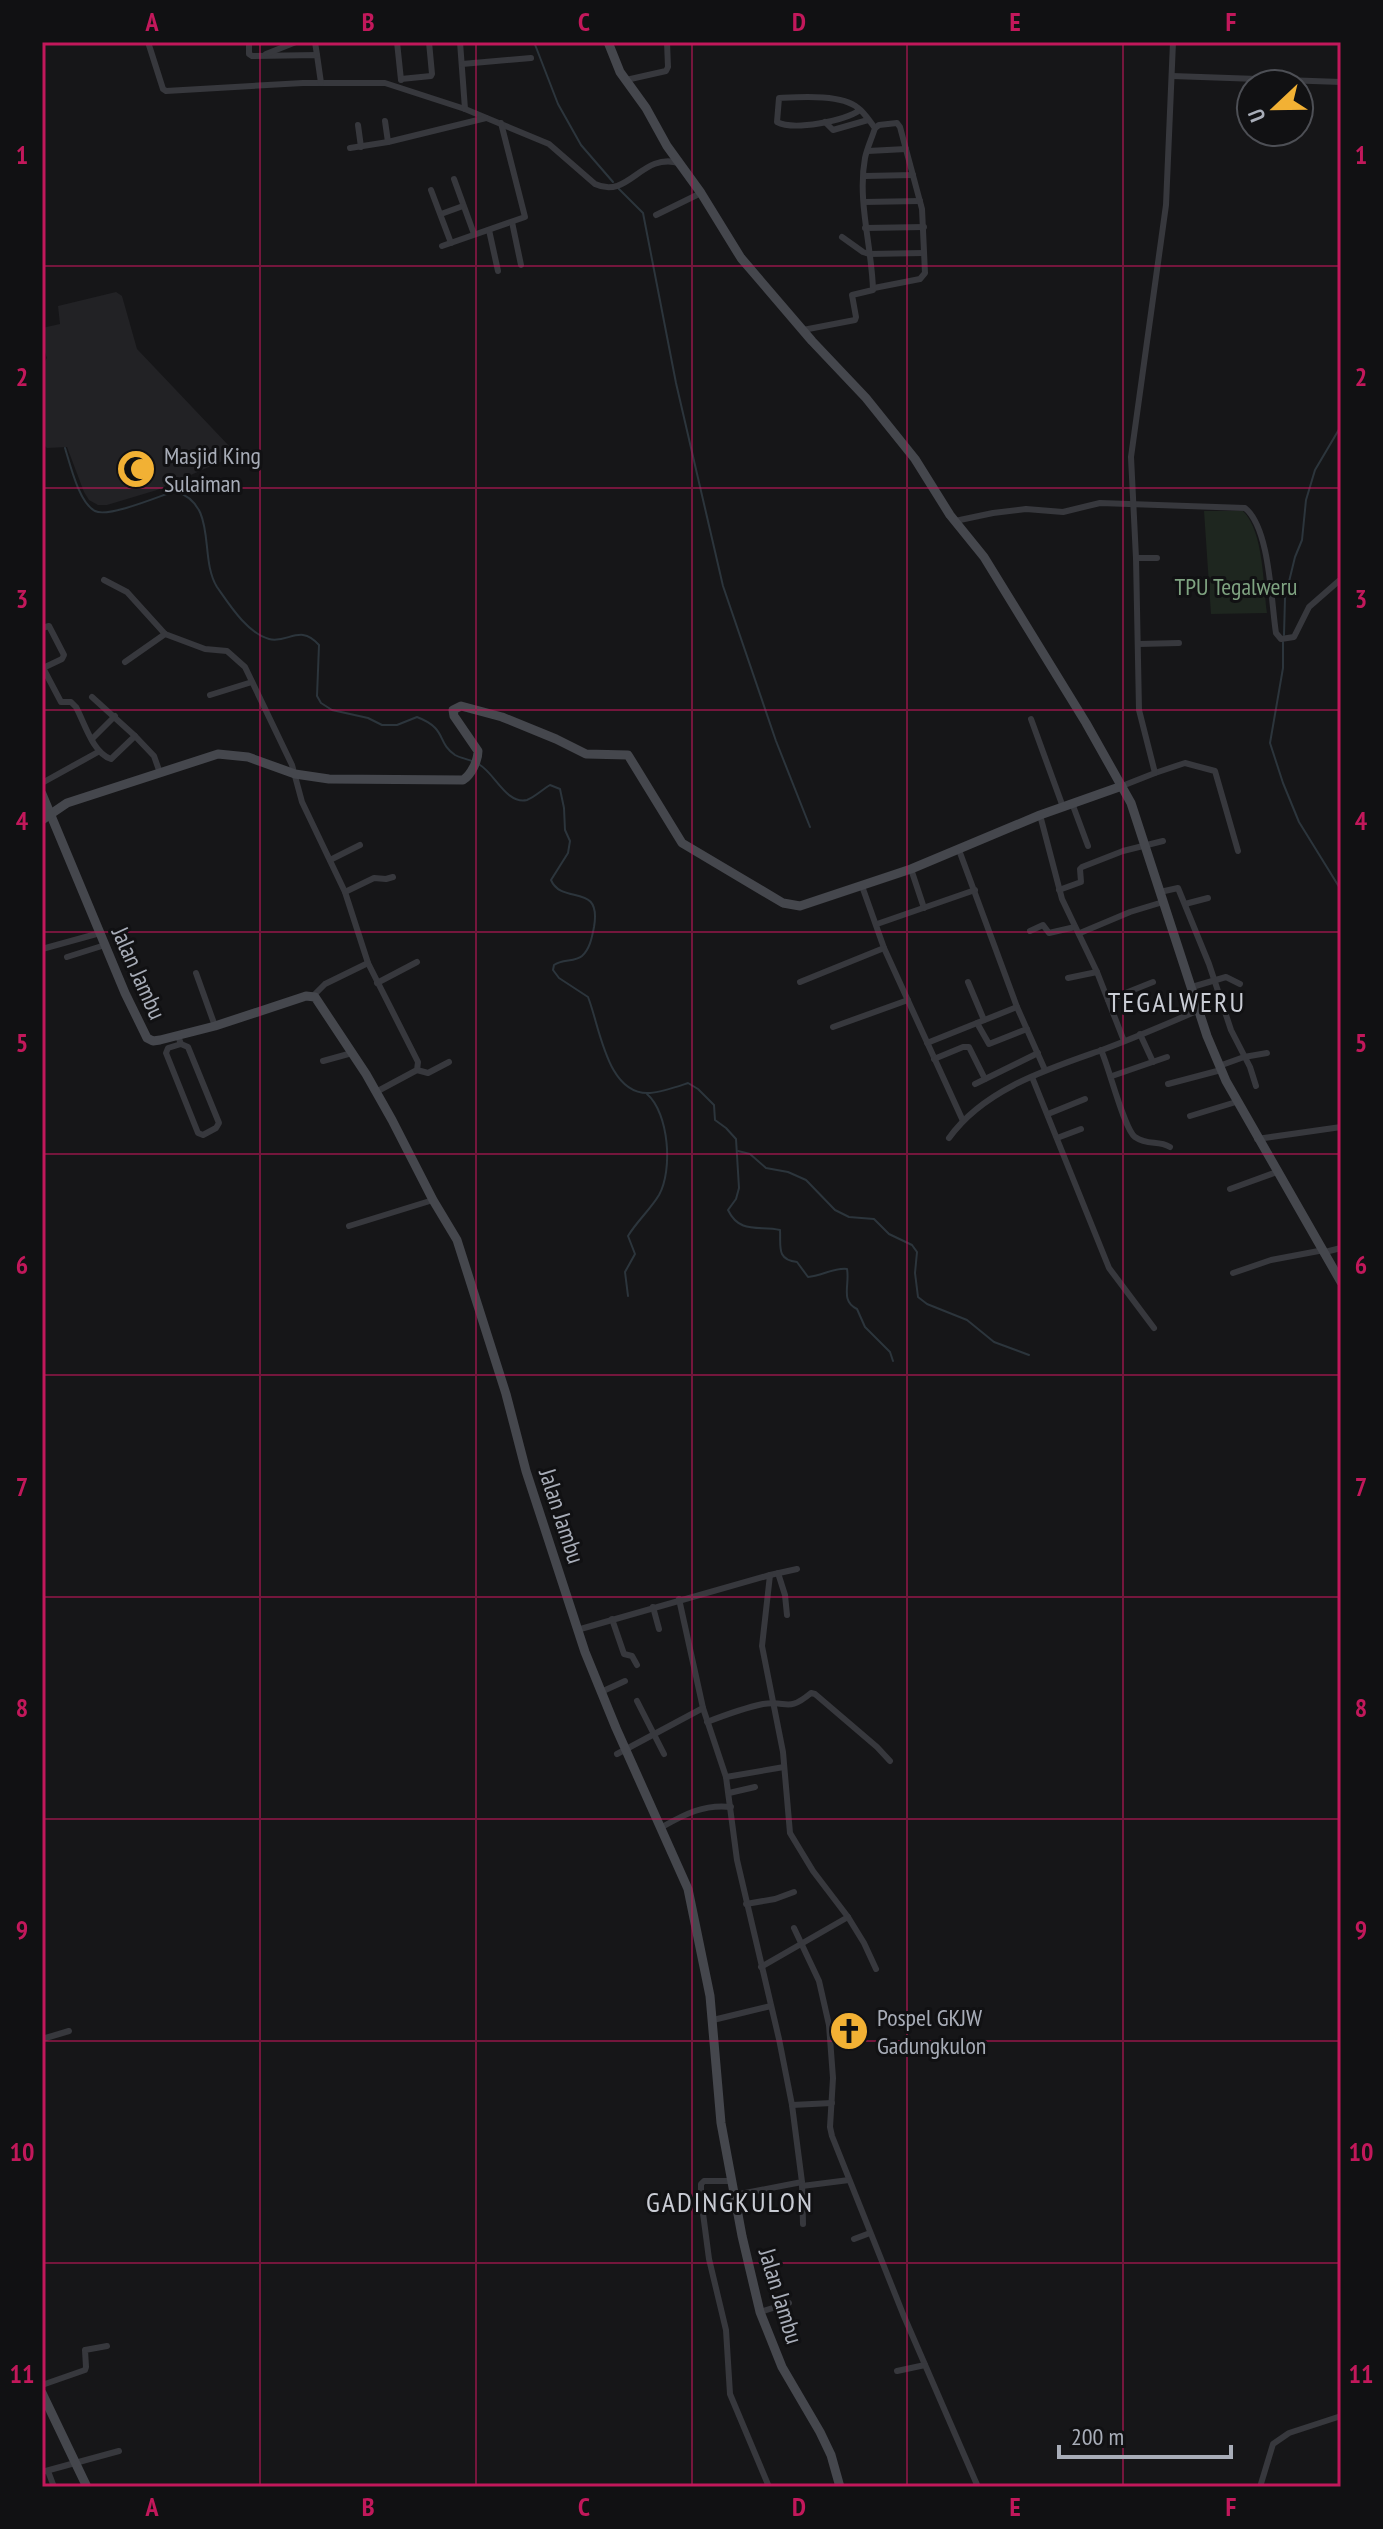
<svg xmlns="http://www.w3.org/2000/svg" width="1383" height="2529" font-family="'PT Sans Narrow',sans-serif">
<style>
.built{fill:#222225}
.green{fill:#1e261f}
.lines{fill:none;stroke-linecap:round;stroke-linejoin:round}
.stream{stroke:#2c353c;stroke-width:2}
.street{stroke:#37383d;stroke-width:6}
.secondary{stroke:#45474d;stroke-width:9}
.grid{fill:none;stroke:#c2185b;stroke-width:2;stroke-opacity:0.55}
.labels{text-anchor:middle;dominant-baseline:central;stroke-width:6;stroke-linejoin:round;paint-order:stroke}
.poi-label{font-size:24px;fill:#a8adb8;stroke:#111113;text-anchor:start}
.park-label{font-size:24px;fill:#7fa381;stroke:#111113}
.street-label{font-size:24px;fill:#a8adb8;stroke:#111113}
.quarter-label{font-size:28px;letter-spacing:2px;fill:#c9ccd4;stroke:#111113}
.neatline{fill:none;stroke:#c2185b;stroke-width:3}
.grid-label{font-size:26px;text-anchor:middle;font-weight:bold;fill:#c2185b}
</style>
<rect width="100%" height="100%" fill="#161618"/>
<polygon class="built" points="116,292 122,296 137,349 230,447 231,453 229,458 157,490 107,505 98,505 89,500 84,492 67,447 47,448 42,443 42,365 47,358 42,345 42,328 60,324 58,306"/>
<path class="green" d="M1204,511h39c21,21 20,74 24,102l-56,1z"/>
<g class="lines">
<g class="stream">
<polyline points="534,42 558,104 581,145 613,182"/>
<polyline points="617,187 643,213 676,383 723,586 776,741 810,827"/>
<path d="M65,448c5,16 14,55 30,63 13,7 65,-15 80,-20 44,14 23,65 42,96 12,17 30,46 52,52 19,5 31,-16 50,6l-2,51 4,7 11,7 36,8 14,7h15l20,-8c31,12 19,25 38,38 5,3 13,4 19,7"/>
<polyline points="1284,635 1285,598 1295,557 1302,540 1306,500 1315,470 1341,426"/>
<polyline points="1283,642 1283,668 1270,743 1283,783 1299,822 1341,890"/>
<path d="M480,765c15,9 27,40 47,35 8,-3 16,-11 23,-15l10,4 4,19 1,22 5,11 -2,12 -17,27c11,26 51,1 43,47 -2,10 -4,22 -12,29 -7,6 -20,3 -28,9l-1,5 6,8 29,19c12,30 19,99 62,96 12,-1 26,-6 38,-10l10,6 16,16 1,15 11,8 10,11 3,49 -3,11 -8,11c12,25 32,15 52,20 1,16 -4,30 17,32l11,15c13,-1 28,-10 39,-8 3,16 -7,32 10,40l8,18 25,25 3,9"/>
<polyline points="738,1151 750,1154 766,1168 788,1172 806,1180 835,1210 849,1217 874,1219 889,1234 912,1245 917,1252 915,1273 918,1297 927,1304 967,1320 994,1342 1029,1355"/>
<path d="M628,1296l-3,-24 10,-18 -7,-18c9,-15 22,-26 31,-41 14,-25 10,-82 -12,-101"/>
</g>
<g class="street">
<path d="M148,42l15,47 3,2 137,-8h82l80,26 84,35 46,40c34,16 46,-32 84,-21"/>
<polyline points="249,42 249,54 252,56 317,55 321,83"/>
<polyline points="315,42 317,55"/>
<polyline points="397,42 401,80"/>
<polyline points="460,42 465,109"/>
<polyline points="266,54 296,42"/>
<polyline points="462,64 531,58"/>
<polyline points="1172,76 1341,82"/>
<polyline points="401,79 431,76 432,74 429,42"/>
<polyline points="626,80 666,71 668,67 667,42"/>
<polyline points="385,121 388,142"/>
<polyline points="825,122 833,130 868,120"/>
<polyline points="358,125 361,147"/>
<polyline points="350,148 388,142 486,118"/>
<polyline points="868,151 906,149"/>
<polyline points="865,176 913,175"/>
<polyline points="454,179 474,234"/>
<polyline points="431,190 451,243"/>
<polyline points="864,202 920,201"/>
<polyline points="441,214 463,206"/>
<polyline points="656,215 701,193"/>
<polyline points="512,222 521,265"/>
<polyline points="865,228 924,227"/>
<polyline points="489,230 498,271"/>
<polyline points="842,237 863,252 869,254 923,253"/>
<polyline points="442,246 525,217 501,123"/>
<polyline points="874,288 920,279 925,273 922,209 900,127 897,123 879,125 875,128"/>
<path d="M803,330l52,-10 1,-3 -4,-22 21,-5c-1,-43 -16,-89 -8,-132 2,-10 7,-20 10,-30 -5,-6 -10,-15 -17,-20 -16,-14 -58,-11 -79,-10l-2,24c17,9 67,-1 83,-12"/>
<path d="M955,521l38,-8 33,-4 37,3 37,-9 145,5c25,20 26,94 31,125l5,6 13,-2 15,-30 32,-28"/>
<polyline points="1136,558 1157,558"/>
<polyline points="104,580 127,592 165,634 205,649 227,651 245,667 292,765 302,802 345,892 368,963 418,1062 417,1070 376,1092"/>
<polyline points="42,628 49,626 64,655 62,659 43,668"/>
<polyline points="1139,644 1179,643"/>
<polyline points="125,662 165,634"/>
<path d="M42,666l19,36h10l5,5c9,17 17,46 35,52l24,-23 -43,-39"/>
<polyline points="210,695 252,682"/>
<polyline points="1031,719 1063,807"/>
<polyline points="135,736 154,756 160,773"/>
<polyline points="92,739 115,716"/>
<polyline points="1155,773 1185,763 1215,771 1238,851"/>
<polyline points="42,783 98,752"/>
<polyline points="1122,786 1155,773 1139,710 1136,558 1131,457 1166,205 1173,42"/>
<polyline points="1072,803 1088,846"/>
<polyline points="1040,815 1062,899 1097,972 1124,1041"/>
<polyline points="959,850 1017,1007 1045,1070"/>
<polyline points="330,860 360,845"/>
<polyline points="911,869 924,908"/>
<polyline points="862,886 884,948 963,1121"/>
<polyline points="1059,890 1081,882 1080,869 1082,867 1123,851 1163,841"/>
<polyline points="345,892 374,878 386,879 393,877"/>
<polyline points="1160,892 1178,888 1209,964 1231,1030 1250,1067 1256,1086"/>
<polyline points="1185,904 1208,898"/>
<polyline points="877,924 975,890"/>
<polyline points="1030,931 1043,925 1049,933 1075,927"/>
<polyline points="1080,933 1130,912 1163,902"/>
<polyline points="42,949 100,933"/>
<polyline points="67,957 105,945"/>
<polyline points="196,973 215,1026"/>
<polyline points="1068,978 1097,972"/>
<polyline points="800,982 884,948"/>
<polyline points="968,982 984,1020"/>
<polyline points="377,983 417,962"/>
<polyline points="1192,987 1226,977 1240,984"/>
<polyline points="313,996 325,984 368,963"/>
<polyline points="1108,1000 1153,982"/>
<polyline points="977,1023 989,1044 1027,1029"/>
<polyline points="833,1027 908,1000"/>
<polyline points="1140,1034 1153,1062"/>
<polyline points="178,1036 181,1044 188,1047 219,1123 216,1128 203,1135 198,1133 166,1053 168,1048 181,1044"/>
<polyline points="927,1043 1017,1007"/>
<path d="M1101,1050c8,17 23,79 34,87 13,9 23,3 35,10"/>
<polyline points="934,1059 963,1047 969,1047 985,1079"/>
<polyline points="323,1061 352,1053"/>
<polyline points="1219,1066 1244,1057 1267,1053"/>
<polyline points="417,1070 428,1073 449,1062"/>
<polyline points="1112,1076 1167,1057"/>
<polyline points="1032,1077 1109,1268 1154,1328"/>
<polyline points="975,1084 1038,1053"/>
<polyline points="1168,1084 1221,1070"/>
<polyline points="1048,1114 1085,1099"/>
<polyline points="1190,1116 1236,1102"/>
<path d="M949,1138c35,-49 99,-69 153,-88 32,-12 65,-26 97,-40"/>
<polyline points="1057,1138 1081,1129"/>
<polyline points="1257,1139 1341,1127"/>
<polyline points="1230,1189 1277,1172"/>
<polyline points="349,1226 433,1200"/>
<polyline points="1325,1252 1341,1248"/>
<polyline points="1233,1273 1271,1260 1324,1250"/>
<polyline points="778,1573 785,1595 787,1615"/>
<polyline points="770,1575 797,1569"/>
<polyline points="679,1599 703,1708 726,1777 737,1860 779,2039 792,2105 802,2182 735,2195"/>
<polyline points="653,1607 659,1629"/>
<polyline points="612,1619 624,1654 632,1656 637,1665"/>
<polyline points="577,1630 770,1575 762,1646 783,1752 790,1833 813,1871 848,1917 864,1943 876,1969"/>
<polyline points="601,1692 625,1681"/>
<polyline points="637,1701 664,1754"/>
<path d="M707,1722c18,-7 37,-14 56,-18 25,-4 24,9 48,-11l4,1 62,53 13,14"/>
<polyline points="617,1754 703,1708"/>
<polyline points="726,1777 784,1767"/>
<polyline points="729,1793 755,1787"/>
<path d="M662,1827c23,-13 42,-23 69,-20"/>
<polyline points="746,1904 775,1899 794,1892"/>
<polyline points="794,1928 819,1981 829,2025 833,2078 830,2127 832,2136 903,2314 978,2487"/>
<polyline points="761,1967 848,1917"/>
<polyline points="713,2020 771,2006"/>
<polyline points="42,2039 69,2031"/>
<polyline points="792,2105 832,2103"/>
<polyline points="732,2181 704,2181 701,2184 701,2198 709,2259 726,2330 730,2394 769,2487"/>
<polyline points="802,2183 803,2224"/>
<polyline points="802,2186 849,2180"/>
<polyline points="854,2239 870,2233"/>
<polyline points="760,2312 789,2303"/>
<polyline points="897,2371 925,2365"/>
<polyline points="42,2385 85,2370 86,2367 85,2350 107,2346"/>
<polyline points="48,2471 54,2487"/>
<polyline points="42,2472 119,2451"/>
<polyline points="1260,2487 1273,2444 1289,2433 1341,2416"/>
</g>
<g class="secondary">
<polyline points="608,42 620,72 646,108 667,146 701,193 741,258 812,341 866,398 915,459 950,515 984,557 1086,723 1131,803 1207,1036 1226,1081 1341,1282"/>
<polyline points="42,794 125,993 147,1038 153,1041 160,1040 215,1026 306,996 315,997 366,1074 392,1120 433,1200 457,1240 506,1394 526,1471 585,1652 616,1728 688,1889 710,1996 721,2123 742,2236 760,2312 782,2367 820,2432 831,2455 840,2487"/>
<path d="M42,820l25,-17 151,-49 30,3 47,17 34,5 134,1c8,-5 15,-19 15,-29l-24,-35 -1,-6 8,-4 41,11 54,22 30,15 42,1 54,88 101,60 17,3 111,-37 129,-54 82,-29"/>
<polyline points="42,2393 87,2487"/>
</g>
</g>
<path class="grid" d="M260,42v2445M476,42v2445M692,42v2445M907,42v2445M1123,42v2445M42,266h1299M42,488h1299M42,710h1299M42,932h1299M42,1154h1299M42,1375h1299M42,1597h1299M42,1819h1299M42,2041h1299M42,2263h1299"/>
<defs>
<symbol id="mosque-disc" viewBox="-11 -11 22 22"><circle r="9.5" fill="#f2b134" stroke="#111113"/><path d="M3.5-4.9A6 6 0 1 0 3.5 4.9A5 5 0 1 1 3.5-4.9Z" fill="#111"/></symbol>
<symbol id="church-disc" viewBox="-11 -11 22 22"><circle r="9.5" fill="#f2b134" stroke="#111113"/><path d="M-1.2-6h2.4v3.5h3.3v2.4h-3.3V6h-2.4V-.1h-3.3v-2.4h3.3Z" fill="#111"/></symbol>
</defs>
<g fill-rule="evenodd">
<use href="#mosque-disc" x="114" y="447" width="44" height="44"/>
<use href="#church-disc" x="827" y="2009" width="44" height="44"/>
</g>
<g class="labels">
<g class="poi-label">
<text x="164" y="455">Masjid King<tspan x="164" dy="28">Sulaiman</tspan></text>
<text x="877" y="2017">Pospel GKJW<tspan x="877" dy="28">Gadungkulon</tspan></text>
</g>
<g class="park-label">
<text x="1236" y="586">TPU Tegalweru</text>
</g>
<g class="street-label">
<text transform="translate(139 973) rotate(66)">Jalan Jambu</text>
<text transform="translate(562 1516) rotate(72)">Jalan Jambu</text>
<text transform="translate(781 2296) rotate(73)">Jalan Jambu</text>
</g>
<g class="quarter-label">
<text x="1177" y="1001">TEGALWERU</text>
<text x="730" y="2201">GADINGKULON</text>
</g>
</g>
<rect width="1383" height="2529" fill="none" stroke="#111113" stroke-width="88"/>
<g transform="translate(1275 108) rotate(248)"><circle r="38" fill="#111113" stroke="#4d4f55" stroke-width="2"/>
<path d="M0-6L14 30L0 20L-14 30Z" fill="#f2b134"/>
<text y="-12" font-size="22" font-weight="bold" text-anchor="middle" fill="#a8adb8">U</text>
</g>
<path d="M1059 2445v12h172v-12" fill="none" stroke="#a8adb8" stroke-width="4"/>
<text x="1071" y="2445" font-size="24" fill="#a8adb8" stroke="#111113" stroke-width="6" paint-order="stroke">200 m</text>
<rect x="44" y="44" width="1295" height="2441" class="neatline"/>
<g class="grid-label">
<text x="152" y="31">A</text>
<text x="368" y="31">B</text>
<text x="584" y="31">C</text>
<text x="799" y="31">D</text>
<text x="1015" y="31">E</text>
<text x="1231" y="31">F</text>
<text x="22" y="164">1</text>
<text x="1361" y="164">1</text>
<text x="22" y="386">2</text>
<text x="1361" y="386">2</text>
<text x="22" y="608">3</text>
<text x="1361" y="608">3</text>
<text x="22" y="830">4</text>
<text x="1361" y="830">4</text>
<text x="22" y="1052">5</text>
<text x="1361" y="1052">5</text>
<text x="22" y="1274">6</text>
<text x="1361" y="1274">6</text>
<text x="22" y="1496">7</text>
<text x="1361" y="1496">7</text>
<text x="22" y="1717">8</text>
<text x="1361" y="1717">8</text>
<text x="22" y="1939">9</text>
<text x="1361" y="1939">9</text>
<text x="22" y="2161">10</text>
<text x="1361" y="2161">10</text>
<text x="22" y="2383">11</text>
<text x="1361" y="2383">11</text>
<text x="152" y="2516">A</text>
<text x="368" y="2516">B</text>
<text x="584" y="2516">C</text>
<text x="799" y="2516">D</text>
<text x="1015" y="2516">E</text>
<text x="1231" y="2516">F</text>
</g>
</svg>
